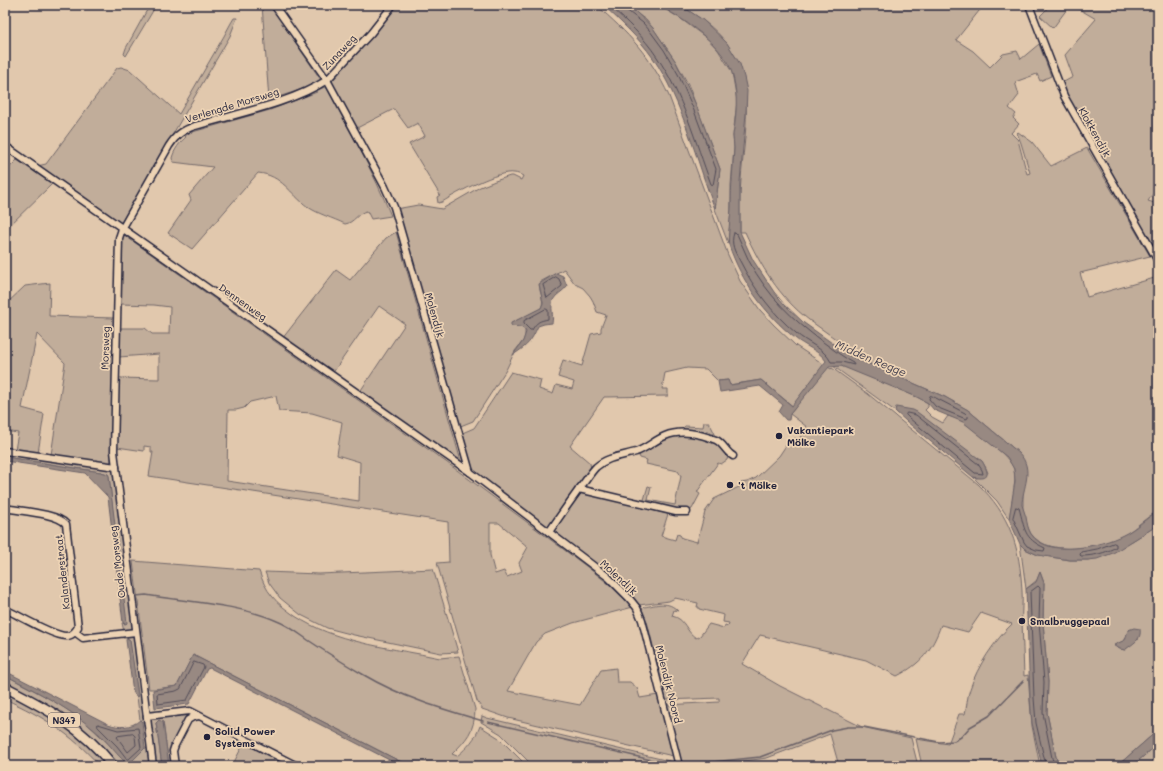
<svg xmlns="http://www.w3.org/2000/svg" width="1163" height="771" font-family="Mali,sans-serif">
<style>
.green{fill:#c1ad9a;stroke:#72686a;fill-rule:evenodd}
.water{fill:#988982;stroke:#696066}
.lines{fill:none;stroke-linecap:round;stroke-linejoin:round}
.shore{stroke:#514b57;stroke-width:1}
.stream{stroke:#696066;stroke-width:1.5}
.minor-casing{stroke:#22223b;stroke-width:9}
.primary-casing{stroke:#22223b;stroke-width:12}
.minor{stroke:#edd3b4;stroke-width:6}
.primary{stroke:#edd3b4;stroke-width:9}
.poi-dot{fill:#22223b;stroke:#edd3b4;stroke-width:1.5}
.labels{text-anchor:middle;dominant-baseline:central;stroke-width:3.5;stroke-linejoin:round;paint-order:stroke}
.shield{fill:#edd3b4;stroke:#5f575f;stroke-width:1}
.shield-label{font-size:9px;font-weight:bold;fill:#22223b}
.street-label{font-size:10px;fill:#22223b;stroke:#edd3b4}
.poi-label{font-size:10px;font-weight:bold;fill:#22223b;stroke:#edd3b4;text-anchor:start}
.water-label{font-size:11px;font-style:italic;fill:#454150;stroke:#edd3b4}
</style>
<rect width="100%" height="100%" fill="#e1c8ad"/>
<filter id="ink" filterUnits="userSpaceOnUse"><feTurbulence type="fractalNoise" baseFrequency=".025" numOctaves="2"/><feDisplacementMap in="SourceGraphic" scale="8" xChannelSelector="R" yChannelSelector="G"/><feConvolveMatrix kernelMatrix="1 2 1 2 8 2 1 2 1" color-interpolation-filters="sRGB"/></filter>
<g filter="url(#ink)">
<g class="green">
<polygon points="262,5 269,5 274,11 321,80 315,85 269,100"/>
<path d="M398,5h198c33,29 54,50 73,91l59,159 12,26 20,29 14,15 22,21 35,23 1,-1 36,26 110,90c32,31 42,63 44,107 1,10 -1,21 0,30 1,18 1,37 2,55l4,-1 4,51 8,40h-118l-6,-27 32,5 11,-30h6c2,-8 2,-17 5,-25 7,-22 25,-49 42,-65l-31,-11 -13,19 -27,-7c-9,25 -20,39 -44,51l-31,-16 -106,-25 -18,29 38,22 82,41 49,11 7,28h-79l-9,-32 -63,24 -45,6v2h-40l-15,-61 52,-3v-4l-53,2 -18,-75 -6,-16 2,-2c13,-2 24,-7 34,4l-4,-1 -2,6c14,3 13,15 24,22l4,-2 9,-12 15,4 1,-3 3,1 1,-3 -6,-1 1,-7 -25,-6v-2h-2l1,-4 -23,-5 -6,3 -30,4c-20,-28 -58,-51 -85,-72v-2l25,-39h12l44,14 33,8 -7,22 14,4 2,-6 3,1 2,3 15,4 8,-30 9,-13 27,-13v-3l6,-1 9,-4 23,-22 8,-12 8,-6 4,2 3,5 1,-3 -3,-5 7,-10 -17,-13 5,-6 -34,-28 -32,5 -1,-5 -10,1 -12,-12 -19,-1 -22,5 -3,16h6v7l-64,1 -34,49 20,17 1,6 -41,58 -5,-1 -70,-52 -4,-5 -11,-35 14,-6 37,-56 30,8 -2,9 14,5 3,-9 16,4 2,-7 -16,-5 5,-17 19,6 9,-32 10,-2v-4l5,-13 -9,-3 -4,-11 -3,-5 -7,-8 -8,-4 -11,-15 -24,13c-3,9 6,16 1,26l-29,15 -1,3 10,1 4,3v6l-2,5 -8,10 -9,19 -33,51 -15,6 -62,-218 22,-4 24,4 38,-22 15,-6 15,-5h3l8,4 2,-4c-2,-1 -6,-3 -9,-3 -16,-3 -57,20 -72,29l-4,1 -1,-6 3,-2 -31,-51 16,-8 -7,-13 -10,5 -14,-19 -39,20 -24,-47 38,-42z"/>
<polygon points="625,5 658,5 681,19 709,40 718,50 732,72 737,101 733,136 734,147 731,185 731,212 728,243 715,209 720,169 688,84 676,62 653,28 646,20"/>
<path d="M680,5h303v1l-27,34 17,11 17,16 13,-13 14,-3 4,8 18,-15 12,32 -11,5 -3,-7 -22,8 4,13 -10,13 7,6 -3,4 6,6 -8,9 7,7 9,34 3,-1 -9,-30 -4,-10 1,-1 14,10 19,24 36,-18 63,108 -70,17 7,24 71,-20v234c-12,6 -21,16 -32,23 -22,14 -86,26 -98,-6 -2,-6 -6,-17 -5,-23 0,-3 0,-6 0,-10 0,-14 -2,-28 -4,-42l-51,-43 -23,-13 -96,-42 5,-3c-15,-11 -30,-21 -45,-32 -30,-23 -49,-55 -64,-88h-5c0,-17 -1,-35 1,-52 3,-46 16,-96 -14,-136 -12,-17 -30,-28 -47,-39z"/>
<polygon points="1048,5 1070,5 1053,28 1040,16 1049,7"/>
<polygon points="1072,5 1158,5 1158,187 1148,201 1158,204 1158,257 1060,84 1073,77 1065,55 1096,19"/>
<polygon points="154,9 126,56 124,54 126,48 147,10"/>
<polygon points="234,18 237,18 230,36 121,223 119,224 37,166 46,164 117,68 121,67 130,70 179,114 224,36 231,23"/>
<path d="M325,87l2,1c22,42 47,84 64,128l-20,3 -4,-8c-9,1 -13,12 -22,13 -12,-6 -27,-10 -37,-17 -18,-13 -26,-32 -50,-34l-66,76 -24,-16 23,-33 -2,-5 24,-28 -40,-5 -1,-4c2,-8 8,-16 14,-21l-1,-1 4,-3 81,-23 47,-18v-2z"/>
<polygon points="17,160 52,184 5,230 5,172"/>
<polygon points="396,232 460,458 460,463 359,393 405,324 379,306 332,374 282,339 336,270 350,280 386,238"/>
<path d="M124,235l322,227 140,104 33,26 14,15 -60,16 -28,11 -9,8 -28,49 72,14 21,-35 15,-2 1,14h13l7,6 3,10 18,-3 15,61 -165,-38 -26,-9 -5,-8 -40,-138 12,-1 -1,-40 -299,-46 4,-24h-2v-5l-7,-1v5l-27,-4 2,-69 40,1v-25l-40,3 1,-29h25l7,6h17l1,-27 -16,-2 -34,-1 2,-65zM276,396l3,15 33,2 30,9 -5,33 23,7 -1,39 -132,-20 1,-71h8l8,-2 6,-6zM490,523h9l29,24 -9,16 3,8 -15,6 -3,-6 -9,3 -5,-19z"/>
<polygon points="50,283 49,316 114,318 111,462 108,464 51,455 65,363 37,334 22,408 44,414 38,453 15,450 18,433 5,431 5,305 25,286"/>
<path d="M833,366h8l10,3 66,28 11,6v4l-3,3 7,7 11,6 5,-7 10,3c13,7 53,37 56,51 3,12 -3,36 -5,49l-12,-18 -24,-24 4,1 11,-5 -2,-5 -4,-7 -87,-50 4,3z"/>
<polygon points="704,422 709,422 715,434 711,434 709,431 707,431 708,435 680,431 685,426 703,427"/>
<path d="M686,434l31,9 11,13 -1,4 -6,4 -3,-1 -21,29 3,2 -8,15c-11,6 -37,-4 -49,-6l5,-17 3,1 -3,13 27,5 6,-29 -3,-5 -32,-7 1,-4 -7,-2 -1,-2c15,-14 27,-19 47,-22z"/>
<polygon points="5,452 110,468 114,472 134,629 124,632 122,623 125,624 109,476 108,474 101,472 5,457"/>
<path d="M1158,525v205l-41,36h-58l-3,-9 -9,-44 1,-31 -5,-60 1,-39 -4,-11 -3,8 -11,9 -6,-45 5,5 13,6 32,5h18l44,-19zM1139,639l-5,2 -9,9 -5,-1 -6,-3 11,-6z"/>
<path d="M133,561l126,10c3,9 7,18 13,25 6,8 15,14 23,20 40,26 90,31 135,40l10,2 19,-2 16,53c0,22 -9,31 -23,45l5,2c10,-8 19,-18 23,-30l19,12 28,28h-118l-216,-111 -16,31 -23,3h-5z"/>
<polygon points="433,569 458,652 441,653 354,635 327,628 301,615 280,598 269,583 265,572 319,574"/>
<polygon points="134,634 145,721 142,722 140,720 137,697 138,695 128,638 123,638 122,635"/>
<path d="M5,675l49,26 30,20 30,28 14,16 17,-17 3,1 2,17h-32c-31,-40 -69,-61 -113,-84z"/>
<path d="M5,689l53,29 53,48h-11c-30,-33 -56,-49 -95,-67z"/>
<polygon points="187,714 171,746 170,753 172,766 169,766 163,722 156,723 162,766 155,766 150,720 153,718"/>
<polygon points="482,716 487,718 665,760 675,762 675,766 533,766 501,734 481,722"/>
<polygon points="244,743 279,761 277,766 233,766 233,764"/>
<polygon points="1158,744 1158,766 1132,766"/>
</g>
<g class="water">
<path d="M603,5h22l11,7 17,16 23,34 21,45 23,62 -5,40c-19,-49 -32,-107 -62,-151 -14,-20 -32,-36 -50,-53z"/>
<path d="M658,5h22l23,15 24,23 13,21 4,13 3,14 -1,22 -6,69v50l13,28 21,32 10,12 20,19 45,32 96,42 23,13 51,43c16,17 3,35 3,52 1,4 3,8 4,12 1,6 2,12 5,17 16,25 71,12 92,1 13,-6 23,-17 35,-24v14l-45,28 -16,6 -9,1h-18l-32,-5 -13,-6 -5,-5 -11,-25 6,-38 -1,-12 -7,-12 -44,-35 -29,-12 -6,-7 -11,-6 -76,-31 -12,1 -39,47 -1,6h-3l-7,-8 4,-7 -23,-19 -40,6 -2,-11 10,-1 2,5 31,-5 31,26 34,-45c-6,-10 -22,-15 -31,-23 -30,-24 -54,-57 -66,-93 -2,-5 2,-31 2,-39 0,-19 2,-38 3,-58 0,-4 -1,-8 -1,-12 0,-5 2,-10 2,-15 2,-16 2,-32 -3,-48 -8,-28 -50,-55 -74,-68z"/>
<path d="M556,273l7,3 4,10c-4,6 -11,8 -14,14 -3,7 1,16 -1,23l-8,1 -6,2c-7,16 -10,19 -25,29l10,-14 3,-9c-2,-6 -9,-5 -15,-6v-3l30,-15 2,-5 -4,-19z"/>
<path d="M896,407l17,3 4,2 65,49c7,12 9,20 -9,16l-67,-56 -11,-10z"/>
<polygon points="5,457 101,472 108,474 109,476 127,623 126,624 123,623 108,497 85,473 5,461"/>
<polygon points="1040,572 1044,583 1043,622 1048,682 1047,713 1056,757 1059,766 1042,766 1032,723 1030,698 1026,589 1036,582"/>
<path d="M1134,628l6,1c2,11 -7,14 -15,21l-5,-1 -6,-4 11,-5 3,-10z"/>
<polygon points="127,638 130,640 138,695 137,697 133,692 126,640"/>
<polygon points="193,655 409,766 401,766 210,668 207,669 189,704 155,708 153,690 177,686"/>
<path d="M5,671l103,53c11,4 23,4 32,-4l2,2 3,26 -16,16c-5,0 -23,-24 -30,-30 -28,-25 -61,-42 -94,-59z"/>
<polygon points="159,720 163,722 169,766 162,766 156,723"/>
<polygon points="1158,730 1158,744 1132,766 1117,766"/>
</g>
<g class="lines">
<g class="shore">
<path d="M609,5c17,16 35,32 48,52 26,38 38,84 54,127l2,1 3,-16 -23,-61 -15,-34 -14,-24 -14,-19 -7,-8 -18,-14 -1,-4"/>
<path d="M734,233l3,1c4,9 8,18 12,27 18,34 44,59 74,81 10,7 19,15 30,20l1,3 -12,-3h-11c-7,-14 -24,-19 -35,-29 -24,-20 -42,-44 -56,-72 -5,-9 -10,-17 -6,-28z"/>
<polygon points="556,277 559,279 562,286 547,298 543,285"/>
<path d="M546,309l2,1v9c-8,2 -11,2 -16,11h-2l-6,-6v-3z"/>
<polygon points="932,396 965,413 968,416 968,418 966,419 936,407 929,399 930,396"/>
<polygon points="907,413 916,415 978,464 982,470 983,474 975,473 909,418 906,415"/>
<path d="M1016,507l3,1c6,21 4,30 26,40l-1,3 -8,-1 -9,-4 -3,-4 -11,-24z"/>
<path d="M1114,543l2,1v3c-10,6 -23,9 -35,9l-1,-1 1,-3 16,-3z"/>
<polygon points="194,662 203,665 204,667 187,700 158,704 157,694 176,691 180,689"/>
<polygon points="98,724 118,730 138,728 141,748 129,759 127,759 117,746 98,727"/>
<polygon points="133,734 135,736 136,745 128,752 117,737 118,736"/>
<polyline points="1046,766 1036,723 1034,698 1030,592 1038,586 1040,588 1039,622 1044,682 1043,713 1052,758 1055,766"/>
</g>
<g class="stream">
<polyline points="125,596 127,596"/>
<path d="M136,596l10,-1c42,7 92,9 131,26 11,4 21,12 31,19 18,12 37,24 56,35 37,22 78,34 119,46"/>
<polyline points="488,722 673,765"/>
<polyline points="684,765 760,757 832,730 848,727 864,727 939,742 954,741 961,737 970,727 989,716 1023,681"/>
</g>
<defs>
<g id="minor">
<polyline points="274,5 327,80 371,33 393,5"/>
<polyline points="1029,5 1064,96 1158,261"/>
<polyline points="5,146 470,472 608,577 629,598 637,608 642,620 679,766"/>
<polyline points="5,451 116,467"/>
<polyline points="579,489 676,512 687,512"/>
<path d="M5,508c14,3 52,5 61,16l12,103c-3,5 -6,9 -12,9 -13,0 -48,-21 -61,-27"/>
<path d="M549,532c11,-16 22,-32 34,-48 4,-5 8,-12 13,-17 11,-10 26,-11 40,-15 11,-4 19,-12 29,-16 17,-7 35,-2 51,4 7,3 10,12 17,16"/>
<polyline points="75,632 83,638 136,632"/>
<polyline points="147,716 190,711 297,766"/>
<path d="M153,766l-39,-315 5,-213 3,-9 47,-83c7,-11 14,-16 26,-20 41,-12 97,-23 132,-46l58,107 9,20 76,265"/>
<polyline points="175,766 173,751 175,745 188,720 193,717 199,716"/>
</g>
<path id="primary" d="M5,687c43,22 77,40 108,79"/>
</defs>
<use href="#minor" class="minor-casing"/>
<use href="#primary" class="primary-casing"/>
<use href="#minor" class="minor"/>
<use href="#primary" class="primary"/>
</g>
</g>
<g class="poi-dot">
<circle cx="779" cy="436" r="4"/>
<circle cx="730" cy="485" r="4"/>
<circle cx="1022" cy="621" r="4"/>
<circle cx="207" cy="737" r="4"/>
</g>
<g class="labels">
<rect class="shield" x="48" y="713" width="32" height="14" rx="3"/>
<g class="shield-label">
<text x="64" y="720">N347</text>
</g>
<g class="street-label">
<text transform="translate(339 52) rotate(-47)">Zunaweg</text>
<text transform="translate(232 105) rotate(-17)">Verlengde Morsweg</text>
<text transform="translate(1095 132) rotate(61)">Klokkendijk</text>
<text transform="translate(243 302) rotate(35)">Dennenweg</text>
<text transform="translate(435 315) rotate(74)">Molendijk</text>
<text transform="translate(105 348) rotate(-88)">Morsweg</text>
<text transform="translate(117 562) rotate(-97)">Oude Morsweg</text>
<text transform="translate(62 572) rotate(-96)">Kalanderstraat</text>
<text transform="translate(619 577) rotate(43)">Molendijk</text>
<text transform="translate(669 684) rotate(76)">Molendijk Noord</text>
</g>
<g class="poi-label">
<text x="787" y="430">Vakantiepark<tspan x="787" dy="12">Mölke</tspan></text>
<text x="738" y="485">'t Mölke</text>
<text x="1030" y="621">Smalbruggepaal</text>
<text x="215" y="731">Solid Power<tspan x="215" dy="12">Systems</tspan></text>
</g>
<g class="water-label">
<text transform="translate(871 358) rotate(23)">Midden Regge</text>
</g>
</g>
<rect width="1163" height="771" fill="none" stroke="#edd3b4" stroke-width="20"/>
<rect x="10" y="10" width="1143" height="751" fill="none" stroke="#22223b" stroke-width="1.5" filter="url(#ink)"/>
</svg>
